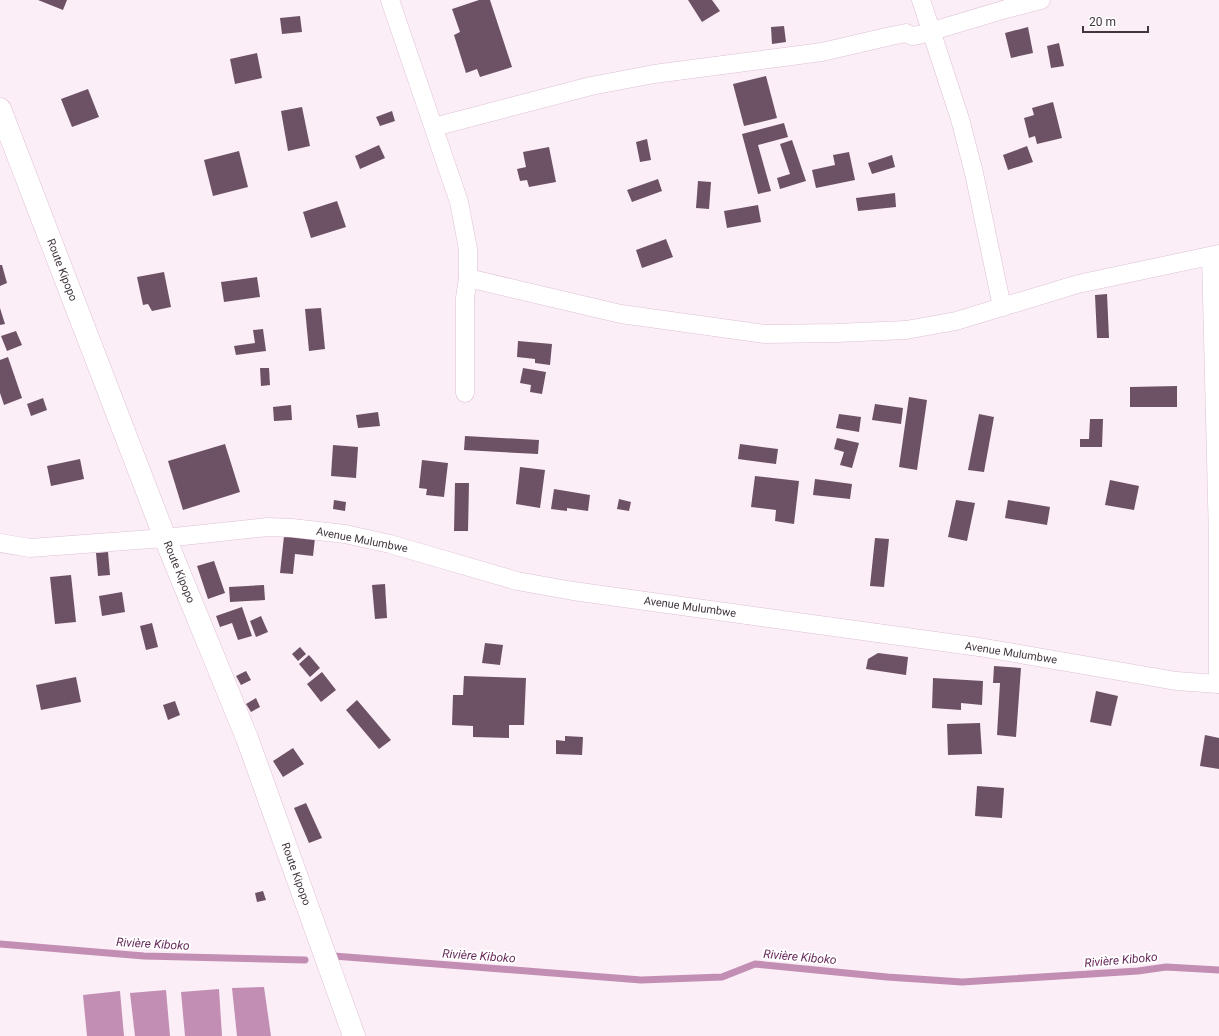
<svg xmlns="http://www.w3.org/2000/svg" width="1219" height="1036" font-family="Roboto,sans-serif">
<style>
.water{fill:#c28eb3}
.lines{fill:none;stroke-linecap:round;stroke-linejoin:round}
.stream{stroke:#c28eb3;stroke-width:7}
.building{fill:#6d5265}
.street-casing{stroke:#dfc0d6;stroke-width:19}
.secondary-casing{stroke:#dfc0d6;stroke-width:23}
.street{stroke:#fff;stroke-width:18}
.secondary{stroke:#fff;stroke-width:22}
.labels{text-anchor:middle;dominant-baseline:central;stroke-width:4;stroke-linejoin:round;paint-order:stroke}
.street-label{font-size:11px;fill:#41353e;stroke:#fff}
.water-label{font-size:12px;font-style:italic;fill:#692a5b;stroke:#fff}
</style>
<rect width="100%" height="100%" fill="#fbeef7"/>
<g class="water">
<polygon points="264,987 271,1036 237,1036 232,988"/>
<polygon points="219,989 222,1036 185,1036 181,992"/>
<polygon points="166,990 170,1036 135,1036 130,993"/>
<polygon points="120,991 124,1036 87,1036 83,995"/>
</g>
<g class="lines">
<g class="stream">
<polyline points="0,944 144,956 305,960"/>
<polyline points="334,956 641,980 722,977 755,964 887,977 962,982 1138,971 1166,967 1219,970"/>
</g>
</g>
<g class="building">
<polygon points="38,0 67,0 63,10"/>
<polygon points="479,0 490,0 512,67 480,77 477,69 466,73 454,35 460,32 452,9"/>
<polygon points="688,0 712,0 720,11 702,22"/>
<polygon points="300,16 302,32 282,34 280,18"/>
<polygon points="784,26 786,42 772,44 771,27"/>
<polygon points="1028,27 1033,53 1011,58 1005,33"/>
<polygon points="1059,43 1064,66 1051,68 1047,46"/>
<polygon points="257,53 262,78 235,84 230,59"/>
<polygon points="766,76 777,118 744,126 733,84"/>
<polygon points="88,89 99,117 72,127 61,99"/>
<polygon points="1053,102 1062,138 1037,144 1035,136 1029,138 1024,118 1034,115 1032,108"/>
<polygon points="302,107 310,146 288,151 281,111"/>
<polygon points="392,111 395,121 380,126 376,117"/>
<polygon points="784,123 788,137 758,145 771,191 758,194 742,134"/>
<polygon points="647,139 651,160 640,162 636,142"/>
<polygon points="792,140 806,181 780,189 777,178 790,174 780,144"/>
<polygon points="379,145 385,158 360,169 355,156"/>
<polygon points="1027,146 1033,162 1008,170 1003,155"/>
<polygon points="549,147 556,182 529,187 527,180 520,181 517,169 526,167 523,152"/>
<polygon points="239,151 248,187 213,196 204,160"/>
<polygon points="849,152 855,180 816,188 812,170 835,165 833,155"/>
<polygon points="892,155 895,167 872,174 868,163"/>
<polygon points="658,179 662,191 632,202 627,190"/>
<polygon points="698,181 711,182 709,209 696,208"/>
<polygon points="895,193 896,207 858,211 856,198"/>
<polygon points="337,201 346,227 311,238 303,212"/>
<polygon points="758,205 761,222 727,228 724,211"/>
<polygon points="666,239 673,257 642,268 636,250"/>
<polygon points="0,265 2,265 7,283 0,286"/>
<polygon points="164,272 171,307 152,311 148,304 143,305 137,277"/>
<polygon points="257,277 260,297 224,302 221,282"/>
<polygon points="1107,294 1109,338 1097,338 1095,295"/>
<polygon points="0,308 5,324 0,325"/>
<polygon points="321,308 325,349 309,351 305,309"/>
<polygon points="263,329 266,351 236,355 234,346 255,343 253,330"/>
<polygon points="16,331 22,345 7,351 1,336"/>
<polygon points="518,341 552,344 550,365 535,363 535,359 517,357"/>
<polygon points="8,357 22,398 4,405 0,393 0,360"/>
<polygon points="260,368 269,368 270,385 261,386"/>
<polygon points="523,368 546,372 542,394 530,392 531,385 520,383"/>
<polygon points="1177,386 1177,407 1130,407 1130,387"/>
<polygon points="909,397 927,400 917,470 899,467"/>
<polygon points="43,398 47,410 31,416 27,404"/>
<polygon points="875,404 903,408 901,424 872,420"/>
<polygon points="291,405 292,420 274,421 273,407"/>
<polygon points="378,412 380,426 358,428 356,415"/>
<polygon points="839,414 861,417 859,432 836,428"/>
<polygon points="979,414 994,417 984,472 968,470"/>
<polygon points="1090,419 1103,419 1102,447 1080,447 1080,439 1089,439"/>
<polygon points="465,436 539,440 538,454 464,450"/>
<polygon points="837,438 859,443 852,468 840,465 844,452 834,449"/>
<polygon points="225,444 240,492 183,510 168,461"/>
<polygon points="740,444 778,449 776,464 738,459"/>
<polygon points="333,445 358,447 356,478 331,476"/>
<polygon points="80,459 84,479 51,486 47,466"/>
<polygon points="422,460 448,463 444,497 426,495 427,489 419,488"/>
<polygon points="520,467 545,470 540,508 516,504"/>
<polygon points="755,476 799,481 794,524 775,521 776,510 751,507"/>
<polygon points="815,479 852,484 850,499 813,495"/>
<polygon points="1110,480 1139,486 1134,510 1105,505"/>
<polygon points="455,483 469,483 468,531 454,531"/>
<polygon points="554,489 590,495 588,511 567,508 567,511 551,509"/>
<polygon points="619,499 631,502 629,511 617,509"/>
<polygon points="334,500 346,502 345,511 333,509"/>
<polygon points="956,500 975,503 967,541 948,537"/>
<polygon points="1008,500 1050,507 1047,525 1005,518"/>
<polygon points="284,536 315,538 313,556 295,554 293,574 280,573"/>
<polygon points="875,538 889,539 884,587 870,586"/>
<polygon points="108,552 110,575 98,576 96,553"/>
<polygon points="214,561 225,593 208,599 197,566"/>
<polygon points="71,575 76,622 55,624 50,577"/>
<polygon points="385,584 387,618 375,619 372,585"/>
<polygon points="264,585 265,600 230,602 229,587"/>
<polygon points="122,592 125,612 102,616 99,596"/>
<polygon points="242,607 252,636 238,640 232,623 220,627 216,616"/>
<polygon points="261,616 268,632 256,637 250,621"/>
<polygon points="152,623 158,647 146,650 140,626"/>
<polygon points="485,643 503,645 500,665 482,663"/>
<polygon points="300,647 306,654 298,661 292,654"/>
<polygon points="878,653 908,657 906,675 866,669 868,659"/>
<polygon points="309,655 320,668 310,677 299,664"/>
<polygon points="994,666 1021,668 1016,737 997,735 1000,683 993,683"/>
<polygon points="246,671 251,680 241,685 236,676"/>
<polygon points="322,672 336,690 321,702 307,684"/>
<polygon points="464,676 526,678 524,725 509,725 509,738 473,737 473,726 452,725 453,695 463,695"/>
<polygon points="76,677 81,702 41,710 36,685"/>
<polygon points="933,678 983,681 982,705 961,703 961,710 932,708"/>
<polygon points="1096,691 1118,696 1111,726 1090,722"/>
<polygon points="256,698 260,707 251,712 246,704"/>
<polygon points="357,700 391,740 379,749 346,710"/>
<polygon points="175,701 180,715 168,720 163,705"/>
<polygon points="980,723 982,754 948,755 947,724"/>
<polygon points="1205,735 1219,738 1219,769 1200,766"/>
<polygon points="565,736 583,737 582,755 556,754 556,740 565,741"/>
<polygon points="293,748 304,764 283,777 273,761"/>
<polygon points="977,786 1004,788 1002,818 975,816"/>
<polygon points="306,803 322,838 309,843 294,808"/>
<polygon points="263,891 266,900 257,902 255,893"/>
</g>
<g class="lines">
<defs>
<g id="street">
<polyline points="390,0 459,202 468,249 468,278 465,298 465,393"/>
<polyline points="921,0 960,119 974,173 1002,307"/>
<polyline points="434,127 591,86 654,74 822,52 891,36 906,33 912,36 919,35 1006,9 1041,0"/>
<polyline points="1211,256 1218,539 1218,684"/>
<polyline points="468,278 621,314 765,334 836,333 906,330 956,321 1078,284 1219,254"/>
<polyline points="0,543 30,548 165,538 268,527 292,528 345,534 390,544 517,581 573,591 979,647 1176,681 1219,684"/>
</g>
<polyline id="secondary" points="0,109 165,538 247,738 354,1036"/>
</defs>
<use href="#street" class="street-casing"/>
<use href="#secondary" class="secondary-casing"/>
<use href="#street" class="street"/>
<use href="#secondary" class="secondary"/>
</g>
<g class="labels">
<g class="street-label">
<text transform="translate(62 270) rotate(69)">Route Kipopo</text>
<text transform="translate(362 540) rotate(11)">Avenue Mulumbwe</text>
<text transform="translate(179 572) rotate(68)">Route Kipopo</text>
<text transform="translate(690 607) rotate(8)">Avenue Mulumbwe</text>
<text transform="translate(1011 653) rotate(9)">Avenue Mulumbwe</text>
<text transform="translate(296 874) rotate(70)">Route Kipopo</text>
</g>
<g class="water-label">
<text transform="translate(153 944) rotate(3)">Rivière Kiboko</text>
<text transform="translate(479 956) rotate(4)">Rivière Kiboko</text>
<text transform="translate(800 957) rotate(5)">Rivière Kiboko</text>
<text transform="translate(1121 960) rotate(-5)">Rivière Kiboko</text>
</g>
</g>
<path d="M1083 26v6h65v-6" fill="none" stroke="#41353e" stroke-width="2"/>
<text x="1089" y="26" font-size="12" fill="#41353e" stroke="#ffffff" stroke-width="3" paint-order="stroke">20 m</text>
</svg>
